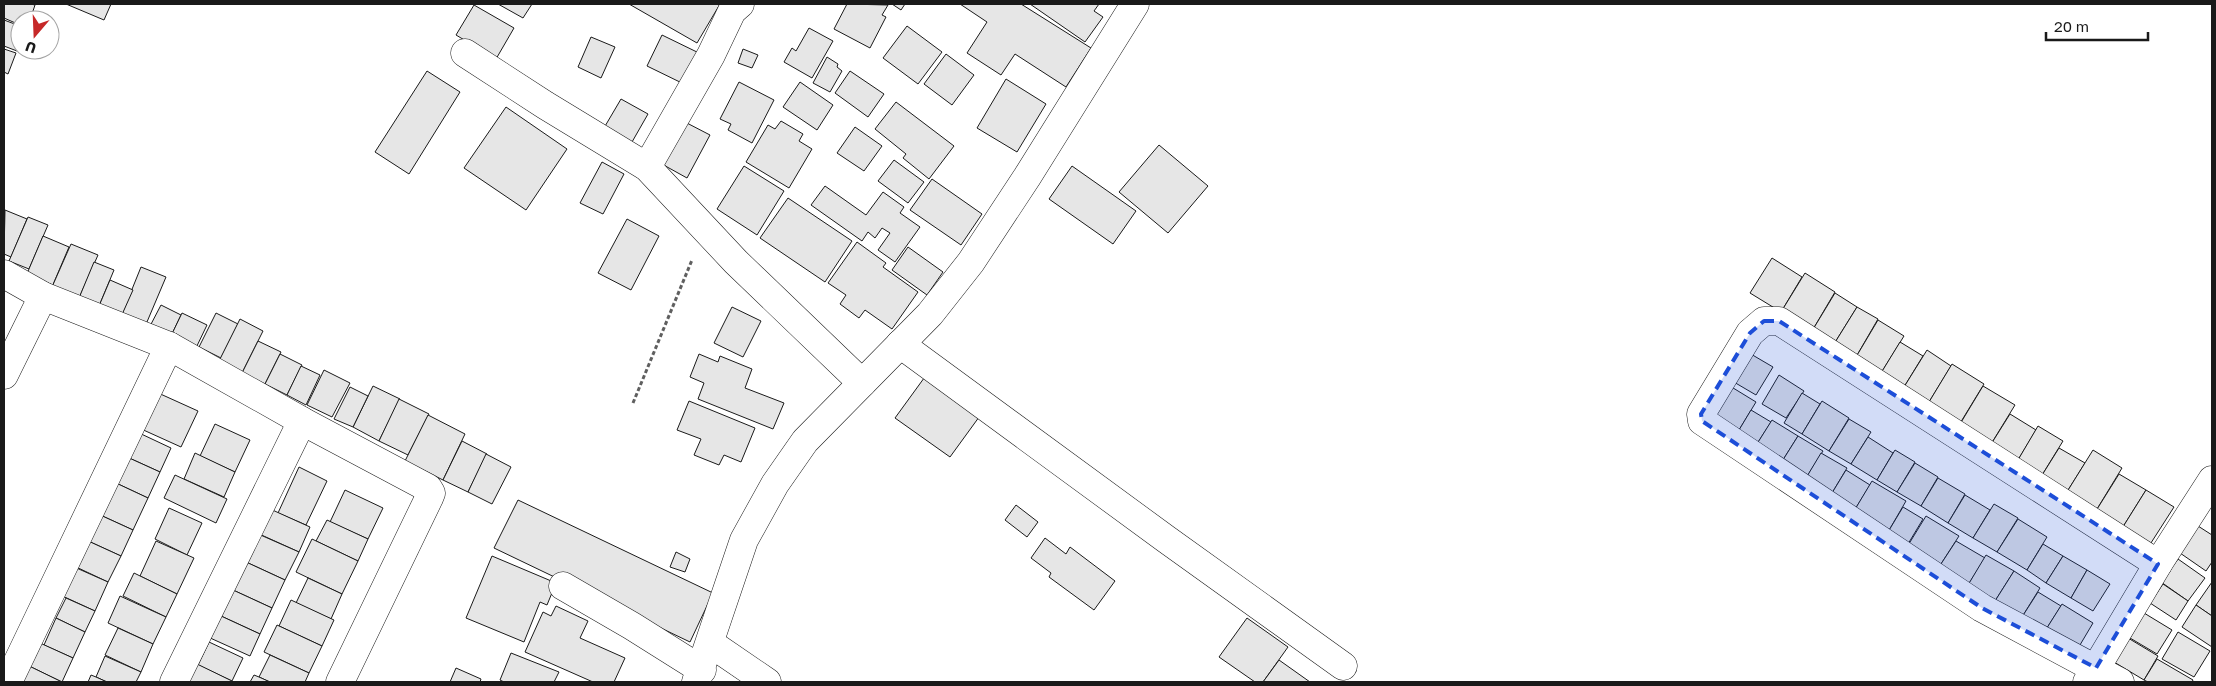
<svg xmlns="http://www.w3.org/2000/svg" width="2216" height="686" font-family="'Golos Text',sans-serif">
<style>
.building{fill:#e6e6e6;stroke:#1a1a1a}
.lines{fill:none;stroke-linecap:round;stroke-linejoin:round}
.minor-casing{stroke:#1a1a1a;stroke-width:29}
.path{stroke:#5f5f5f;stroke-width:3;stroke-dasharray:4 2.5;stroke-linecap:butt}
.minor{stroke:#fff;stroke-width:28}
.marked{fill:#1d4ed8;fill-opacity:0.2;stroke:#1d4ed8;stroke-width:4;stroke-dasharray:10 6;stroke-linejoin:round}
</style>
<rect width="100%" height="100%" fill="#fff"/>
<g class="building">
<polygon points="4,4 31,4 35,5 30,20 20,20 20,25 4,18"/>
<polygon points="66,4 111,4 104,20"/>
<polygon points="498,4 532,4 523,18"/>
<polygon points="629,4 720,4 697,43"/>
<polygon points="847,4 888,5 882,15 886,17 870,48 834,29"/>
<polygon points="892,4 905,4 901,10"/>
<polygon points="960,4 1021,4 1091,48 1066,87 1015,54 1001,75 967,53 987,22"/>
<polygon points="1030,4 1099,4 1094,11 1103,17 1085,42"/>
<polygon points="474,5 514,28 496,59 456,35"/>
<polygon points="4,20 20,26 20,43 17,51 4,46"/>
<polygon points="907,26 942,52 918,84 883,58"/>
<polygon points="809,28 833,41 812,78 784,62 792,48 796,51"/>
<polygon points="662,35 701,54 686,85 647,66"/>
<polygon points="591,37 615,47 601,78 578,67"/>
<polygon points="4,49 16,53 8,74 4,72"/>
<polygon points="743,49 758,55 752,68 738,63"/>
<polygon points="946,54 974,75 952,105 924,84"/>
<polygon points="827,57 838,64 837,67 842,71 830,92 813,83"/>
<polygon points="427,71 460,92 409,174 375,152"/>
<polygon points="850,71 884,94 868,117 835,93"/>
<polygon points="1006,79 1046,104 1017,152 977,128"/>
<polygon points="739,82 774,100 752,143 728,130 731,124 720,119"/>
<polygon points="800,82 833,105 817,130 783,107"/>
<polygon points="621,99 648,114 628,149 601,133"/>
<polygon points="896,102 954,146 929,179 903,158 906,154 875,129"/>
<polygon points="506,107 567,149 526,210 464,168"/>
<polygon points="683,121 710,135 687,178 660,163"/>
<polygon points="781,121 803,134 799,141 812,149 789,188 746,162 768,125 775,129"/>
<polygon points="855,127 882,146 864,171 837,153"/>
<polygon points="1159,145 1208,186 1168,233 1119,192"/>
<polygon points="894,160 924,182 908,203 878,181"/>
<polygon points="602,162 624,174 603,214 580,203"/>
<polygon points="744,166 784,191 757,235 717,209"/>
<polygon points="1072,166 1136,211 1113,244 1049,199"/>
<polygon points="932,179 982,214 961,245 910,210"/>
<polygon points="825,186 866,215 883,192 904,207 900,213 920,227 895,262 878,250 890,233 882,228 875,238 868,232 862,241 811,205"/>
<polygon points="788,198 852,241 825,282 760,238"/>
<polygon points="5,210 27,219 11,257 4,254"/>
<polygon points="28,217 48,225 29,269 9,261"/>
<polygon points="627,219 659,236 631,290 598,273"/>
<polygon points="43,236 69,247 52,287 26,276"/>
<polygon points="857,242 886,263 883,267 918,292 892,329 865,310 859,318 840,304 846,295 828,283"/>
<polygon points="71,244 98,255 79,298 52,287"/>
<polygon points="908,247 943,272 927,295 892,270"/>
<polygon points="1772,258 1802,277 1781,312 1750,293"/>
<polygon points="94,262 114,270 99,306 79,298"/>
<polygon points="141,267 166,277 144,329 120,319"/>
<polygon points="1805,273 1835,292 1812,331 1781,312"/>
<polygon points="110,280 133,290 120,319 99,306"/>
<polygon points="1835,293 1857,307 1834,344 1812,331"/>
<polygon points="161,305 181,315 170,338 149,328"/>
<polygon points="732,307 761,321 743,357 714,343"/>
<polygon points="1857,307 1878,319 1856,357 1834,344"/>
<polygon points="182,313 207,325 195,350 170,338"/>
<polygon points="216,313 238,324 221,358 199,347"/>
<polygon points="240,319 263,331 242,373 219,361"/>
<polygon points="1878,320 1904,336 1881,373 1856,357"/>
<polygon points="258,341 281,352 265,384 242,373"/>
<polygon points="1900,342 1923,356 1904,387 1881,373"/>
<polygon points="1744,350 1773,367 1756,395 1727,378"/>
<polygon points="1927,350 1951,366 1929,402 1904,387"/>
<polygon points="280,354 302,365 287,395 265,384"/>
<polygon points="699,354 718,362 720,356 752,369 745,388 784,403 773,429 698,399 704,383 690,377"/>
<polygon points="1952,364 1984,384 1959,425 1929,402"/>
<polygon points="301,366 320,375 306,405 287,395"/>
<polygon points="324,370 350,383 332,417 307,405"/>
<polygon points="927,374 982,413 950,457 895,418"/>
<polygon points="1779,375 1804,391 1786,418 1762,404"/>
<polygon points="1725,383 1756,402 1736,435 1705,416"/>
<polygon points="373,386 400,399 379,441 353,427"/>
<polygon points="1983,386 2015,405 1988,449 1957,429"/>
<polygon points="350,387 368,396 353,427 334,419"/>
<polygon points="156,392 198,411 181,447 139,428"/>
<polygon points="1802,393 1820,404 1802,434 1784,423"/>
<polygon points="399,399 429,414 408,455 379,441"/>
<polygon points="689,401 755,428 741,462 724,455 719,465 694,455 701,439 677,430"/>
<polygon points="1822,401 1849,418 1829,451 1802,434"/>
<polygon points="1751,410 1771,422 1755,447 1736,435"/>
<polygon points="2010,414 2036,430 2015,465 1988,449"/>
<polygon points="428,415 465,434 443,480 405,461"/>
<polygon points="1849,419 1871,432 1851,464 1829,451"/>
<polygon points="1772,420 1798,436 1781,463 1755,447"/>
<polygon points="215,424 250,440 235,472 200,456"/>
<polygon points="2038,426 2063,441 2039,480 2015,465"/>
<polygon points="137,432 171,448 160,472 127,457"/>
<polygon points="1798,436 1823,451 1806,478 1781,463"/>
<polygon points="1868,437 1893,453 1877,480 1851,464"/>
<polygon points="462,441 487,454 468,492 443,480"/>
<polygon points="2059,448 2085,463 2065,495 2039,480"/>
<polygon points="1895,450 1915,462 1897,492 1877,480"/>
<polygon points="2093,450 2122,468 2094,514 2065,495"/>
<polygon points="195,453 235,472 224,497 184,479"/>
<polygon points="1821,453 1847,468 1832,493 1806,478"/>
<polygon points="486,454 511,467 492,504 468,492"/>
<polygon points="127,457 160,472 148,498 116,483"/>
<polygon points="1915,463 1938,477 1921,506 1897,492"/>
<polygon points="299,467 327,481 306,525 278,513"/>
<polygon points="1846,470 1870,485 1854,511 1832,493"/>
<polygon points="2119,474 2146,490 2121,530 2094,514"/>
<polygon points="175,475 227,499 216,523 164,498"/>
<polygon points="1938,478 1965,494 1948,523 1921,506"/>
<polygon points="1872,481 1906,501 1888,532 1854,511"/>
<polygon points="116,483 148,498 133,530 98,514"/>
<polygon points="345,490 383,508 368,539 330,522"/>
<polygon points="2146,490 2174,507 2149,546 2121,530"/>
<polygon points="1965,495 1990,510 1973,538 1948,523"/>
<polygon points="518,500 713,593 690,642 494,548"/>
<polygon points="1994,504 2018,518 1997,552 1973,538"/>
<polygon points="1016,505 1038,522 1027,537 1005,520"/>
<polygon points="1903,507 1923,519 1908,544 1888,532"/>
<polygon points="169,508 202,523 187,555 155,539"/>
<polygon points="268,508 310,527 299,552 257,533"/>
<polygon points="98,514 133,530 121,556 86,540"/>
<polygon points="1926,516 1959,536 1939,567 1907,547"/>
<polygon points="2018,519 2047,537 2027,570 1997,552"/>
<polygon points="327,520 368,539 358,561 316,541"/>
<polygon points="2198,526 2212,535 2212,562 2206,571 2180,553"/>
<polygon points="256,533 299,552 285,580 246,562"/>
<polygon points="1045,538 1066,554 1070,547 1115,581 1094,610 1049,577 1051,573 1031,558"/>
<polygon points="312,539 358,561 342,594 296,572"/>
<polygon points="86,540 121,556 108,582 74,566"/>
<polygon points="156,541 194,558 177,594 140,576"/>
<polygon points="1956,541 1985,558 1968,585 1939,567"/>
<polygon points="2043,544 2063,556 2046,583 2027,570"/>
<polygon points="676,552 690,559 685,572 670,567"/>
<polygon points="1986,555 2014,571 1995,601 1968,585"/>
<polygon points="492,556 556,583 547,605 540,602 524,642 466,618"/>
<polygon points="2063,556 2087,570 2071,598 2046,583"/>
<polygon points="2178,559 2205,578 2188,601 2161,582"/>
<polygon points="246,562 285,580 272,608 233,590"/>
<polygon points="72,566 108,582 95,611 58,594"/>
<polygon points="2087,570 2110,584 2093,611 2071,598"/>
<polygon points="2014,571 2040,588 2022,617 1995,601"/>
<polygon points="134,573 177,594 166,617 123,596"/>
<polygon points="308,578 342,594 331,619 296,603"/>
<polygon points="2212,582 2212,616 2196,605"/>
<polygon points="2163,584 2188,601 2176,620 2150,603"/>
<polygon points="233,590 272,608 260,634 221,616"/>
<polygon points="2038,592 2061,606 2045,631 2022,617"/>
<polygon points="120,596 166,617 153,644 108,623"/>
<polygon points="66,598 95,611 85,632 56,618"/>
<polygon points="291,600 334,620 322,646 279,626"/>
<polygon points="2062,604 2093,623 2077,650 2045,631"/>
<polygon points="2196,605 2212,616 2212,647 2182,627"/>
<polygon points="556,606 588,621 580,638 625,658 614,682 593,682 525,652 543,612 551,616"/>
<polygon points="2144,613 2172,630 2157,654 2130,638"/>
<polygon points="221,616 260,634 250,656 208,637"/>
<polygon points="56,618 85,632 73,658 44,645"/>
<polygon points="1247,618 1288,647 1263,682 1255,682 1219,657"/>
<polygon points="277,625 322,646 309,673 264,652"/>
<polygon points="118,628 153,644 141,672 105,655"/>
<polygon points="2178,632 2210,651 2194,677 2162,659"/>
<polygon points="2128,638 2158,656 2144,680 2114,662"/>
<polygon points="209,642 243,658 232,681 198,665"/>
<polygon points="40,643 73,658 62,682 29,666"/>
<polygon points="511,653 559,672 554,682 504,682 500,680"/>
<polygon points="270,655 309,673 305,682 270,682 259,677"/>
<polygon points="105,656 141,672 136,682 107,682 96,677"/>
<polygon points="2157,659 2193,680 2192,682 2148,682 2144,680"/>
<polygon points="1279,660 1310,682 1263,682"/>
<polygon points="195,663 232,681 231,682 186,682"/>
<polygon points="25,664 62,682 17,682"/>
<polygon points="456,668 481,679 480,682 450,682"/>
<polygon points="91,675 96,677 107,682 88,682"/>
<polygon points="254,675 259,677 270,682 250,682"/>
</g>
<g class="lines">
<defs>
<g id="minor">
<polyline points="465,53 545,105 647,167 736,262 862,383"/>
<polyline points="647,167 711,55 732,11 740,4"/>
<polyline points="4,274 43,296 169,346 302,421 428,488 431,493 429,498 340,682"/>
<polyline points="900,344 1166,539 1343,666"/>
<polyline points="4,375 43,296"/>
<polyline points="2158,564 2212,480"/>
<polyline points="563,586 632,626 702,670"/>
<polyline points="710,643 767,682"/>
<polyline points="8,682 169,346"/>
<polyline points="174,682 302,421"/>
<polyline points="696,682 744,540 775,484 805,441 930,314 971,262 1027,177 1135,4"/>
<polyline points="2087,682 2096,668 2158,564 1779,321 1764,321 1750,333 1701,414 1702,421 1982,608 2120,682"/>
</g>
</defs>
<use href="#minor" class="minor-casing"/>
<polyline class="path" points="633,403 692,260"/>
<use href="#minor" class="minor"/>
</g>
<path class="marked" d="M1764,321h15l379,243 -62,104 -114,-60 -280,-187 -1,-7 49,-81z"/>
<rect width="2216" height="686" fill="none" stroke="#1a1a1a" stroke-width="10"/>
<g transform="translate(35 35) rotate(199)"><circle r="24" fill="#ffffff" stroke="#a3a3a3"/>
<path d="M0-4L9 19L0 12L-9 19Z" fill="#c62828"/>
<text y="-8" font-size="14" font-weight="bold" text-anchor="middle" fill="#1a1a1a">U</text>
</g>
<path d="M2046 32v8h102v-8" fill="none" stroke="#1a1a1a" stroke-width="2.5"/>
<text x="2054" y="32" font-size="15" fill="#1a1a1a" stroke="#ffffff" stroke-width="4" paint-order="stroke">20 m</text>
</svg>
